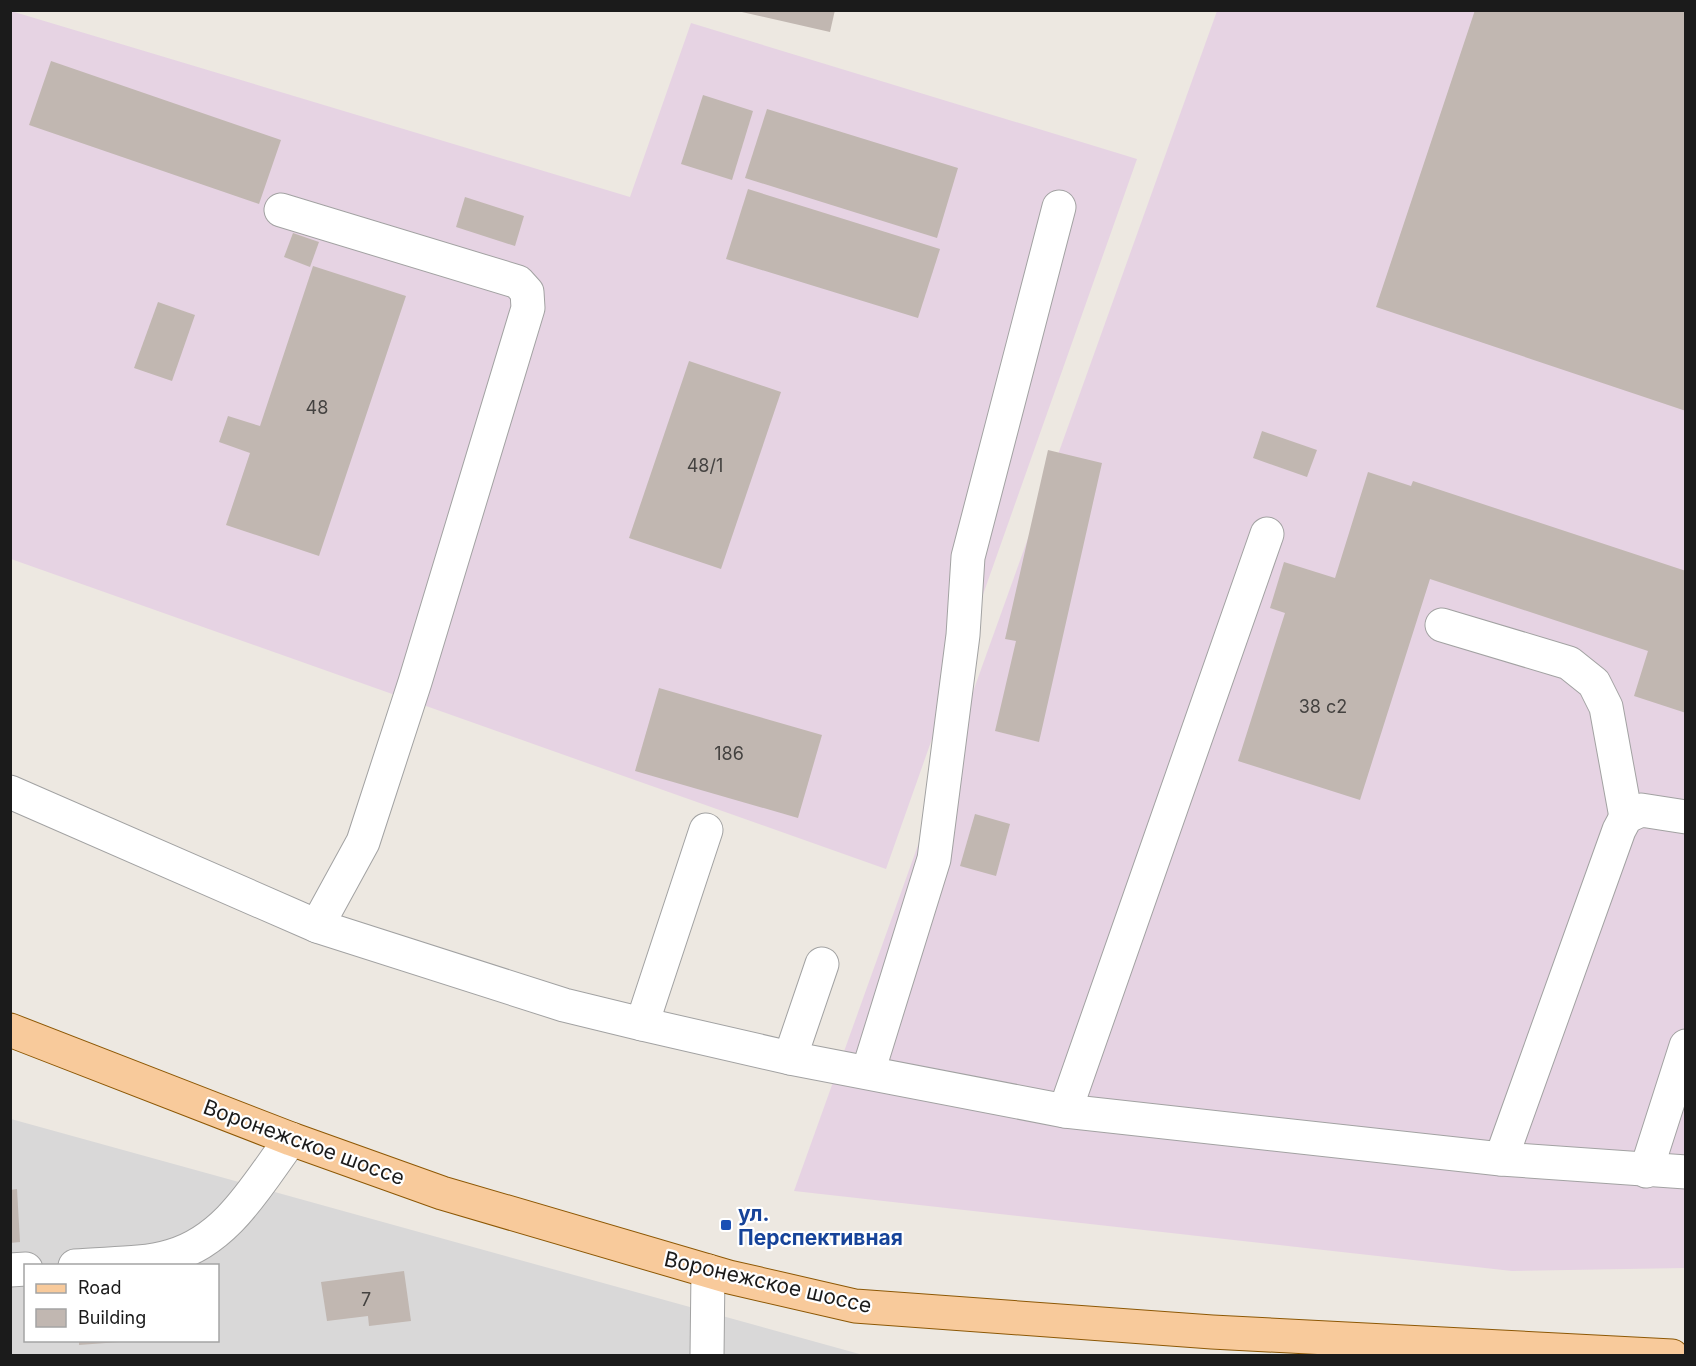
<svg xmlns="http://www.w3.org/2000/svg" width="1696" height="1366" font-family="Inter,sans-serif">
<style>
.residential{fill:#d9d8d8;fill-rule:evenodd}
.industrial{fill:#e6d3e3}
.building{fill:#c1b7b1}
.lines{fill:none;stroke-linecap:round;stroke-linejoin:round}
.minor-casing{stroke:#a2a2a2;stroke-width:35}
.major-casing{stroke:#8d5805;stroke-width:35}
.minor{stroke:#fff;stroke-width:33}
.major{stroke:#f8ca9b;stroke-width:33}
.transit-dot{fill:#1a4fb4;stroke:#fff;stroke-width:2}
.labels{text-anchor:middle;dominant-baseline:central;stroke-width:4.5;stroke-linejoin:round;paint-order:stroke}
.number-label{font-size:18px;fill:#444240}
.street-label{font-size:21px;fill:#1b1b1b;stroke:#fff}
.transit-label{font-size:21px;font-weight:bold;fill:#164399;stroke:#fff;text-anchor:start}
</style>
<rect width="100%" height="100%" fill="#ede8e1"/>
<path class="residential" d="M11,1119l852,236h-852zM26,1266h192v74h-192z"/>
<g class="industrial">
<polygon points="11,11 630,197 691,23 1137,159 886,869 11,559"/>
<polygon points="1217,11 1685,11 1685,1268 1512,1271 794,1191"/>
</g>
<g class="building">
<polygon points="733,10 835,10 830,32"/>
<polygon points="1475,10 1686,10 1686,411 1376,307"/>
<polygon points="51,61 281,140 259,204 29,125"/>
<polygon points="703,95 753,111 732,180 681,164"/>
<polygon points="767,109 958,168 937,238 745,178"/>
<polygon points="748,189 940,249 918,318 726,259"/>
<polygon points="465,197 524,216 515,246 456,227"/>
<polygon points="293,233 319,242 310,267 284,257"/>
<polygon points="313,266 406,296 319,556 226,525 250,453 219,442 228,416 260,426"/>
<polygon points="158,302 195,315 172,381 134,368"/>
<polygon points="689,361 781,392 721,569 629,538"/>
<polygon points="1262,431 1317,450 1307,477 1253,458"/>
<polygon points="1048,450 1102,463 1039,742 995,731 1016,641 1005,639"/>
<polygon points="1368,472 1411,486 1413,481 1686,571 1686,713 1634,696 1648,651 1430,579 1360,800 1238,761 1285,613 1270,608 1284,562 1335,578"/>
<polygon points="659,688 822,735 798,818 635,771"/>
<polygon points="975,814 1010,824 996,876 960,866"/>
<polygon points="17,1189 20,1242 10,1243 10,1190"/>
<polygon points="404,1271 411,1321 369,1326 368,1316 327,1321 321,1282"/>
<polygon points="79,1340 119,1340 119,1342 79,1345"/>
</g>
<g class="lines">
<defs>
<g id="minor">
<polyline points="281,210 518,282 527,292 528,308 415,682 363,842 317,926"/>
<polyline points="1442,625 1569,663 1594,683 1606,707 1626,817"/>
<polyline points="10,792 317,926 564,1005 642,1024 790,1058 1065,1111 1501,1159 1686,1172"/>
<polyline points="642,1024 706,830"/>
<polyline points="790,1058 822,964"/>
<polyline points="868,1072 934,859 963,635 968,557 1059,207"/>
<polyline points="1065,1111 1267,534"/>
<polyline points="1501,1159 1619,830 1626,817 1641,810 1686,817"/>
<polyline points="1646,1171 1686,1046"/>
<path d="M75,1266c31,-3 66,-1 96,-10 57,-16 87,-73 120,-117"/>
<polyline points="10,1270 26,1269"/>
<polyline points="707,1356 708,1271"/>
</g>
<polyline id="major" points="10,1030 291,1139 442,1193 729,1277 855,1306 1212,1332 1672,1356"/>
</defs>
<use href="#minor" class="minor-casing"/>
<use href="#major" class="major-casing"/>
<use href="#minor" class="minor"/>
<use href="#major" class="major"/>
</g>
<rect class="transit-dot" x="720" y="1219" width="12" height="12" rx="3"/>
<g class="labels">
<g class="number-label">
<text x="317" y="407">48</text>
<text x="705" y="465">48/1</text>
<text x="1323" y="706">38 с2</text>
<text x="729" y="753">186</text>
<text x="366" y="1299">7</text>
</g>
<g class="street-label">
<text transform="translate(304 1142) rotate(20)">Воронежское шоссе</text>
<text transform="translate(768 1282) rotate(13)">Воронежское шоссе</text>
</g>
<g class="transit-label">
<text x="738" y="1213">ул.<tspan x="738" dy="24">Перспективная</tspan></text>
</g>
</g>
<rect width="1696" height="1366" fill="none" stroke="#1b1b1b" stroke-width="24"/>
<rect x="24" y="1264" width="195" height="78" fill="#ffffff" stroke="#a4a4a4" stroke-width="1.5"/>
<rect x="36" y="1284" width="30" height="9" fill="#f8ca9b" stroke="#a4a4a4" stroke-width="1.5"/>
<text x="78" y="1294" font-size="18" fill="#1b1b1b">Road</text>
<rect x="36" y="1309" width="30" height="18" fill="#c1b7b1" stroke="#a4a4a4" stroke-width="1.5"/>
<text x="78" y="1324" font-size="18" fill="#1b1b1b">Building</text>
</svg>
